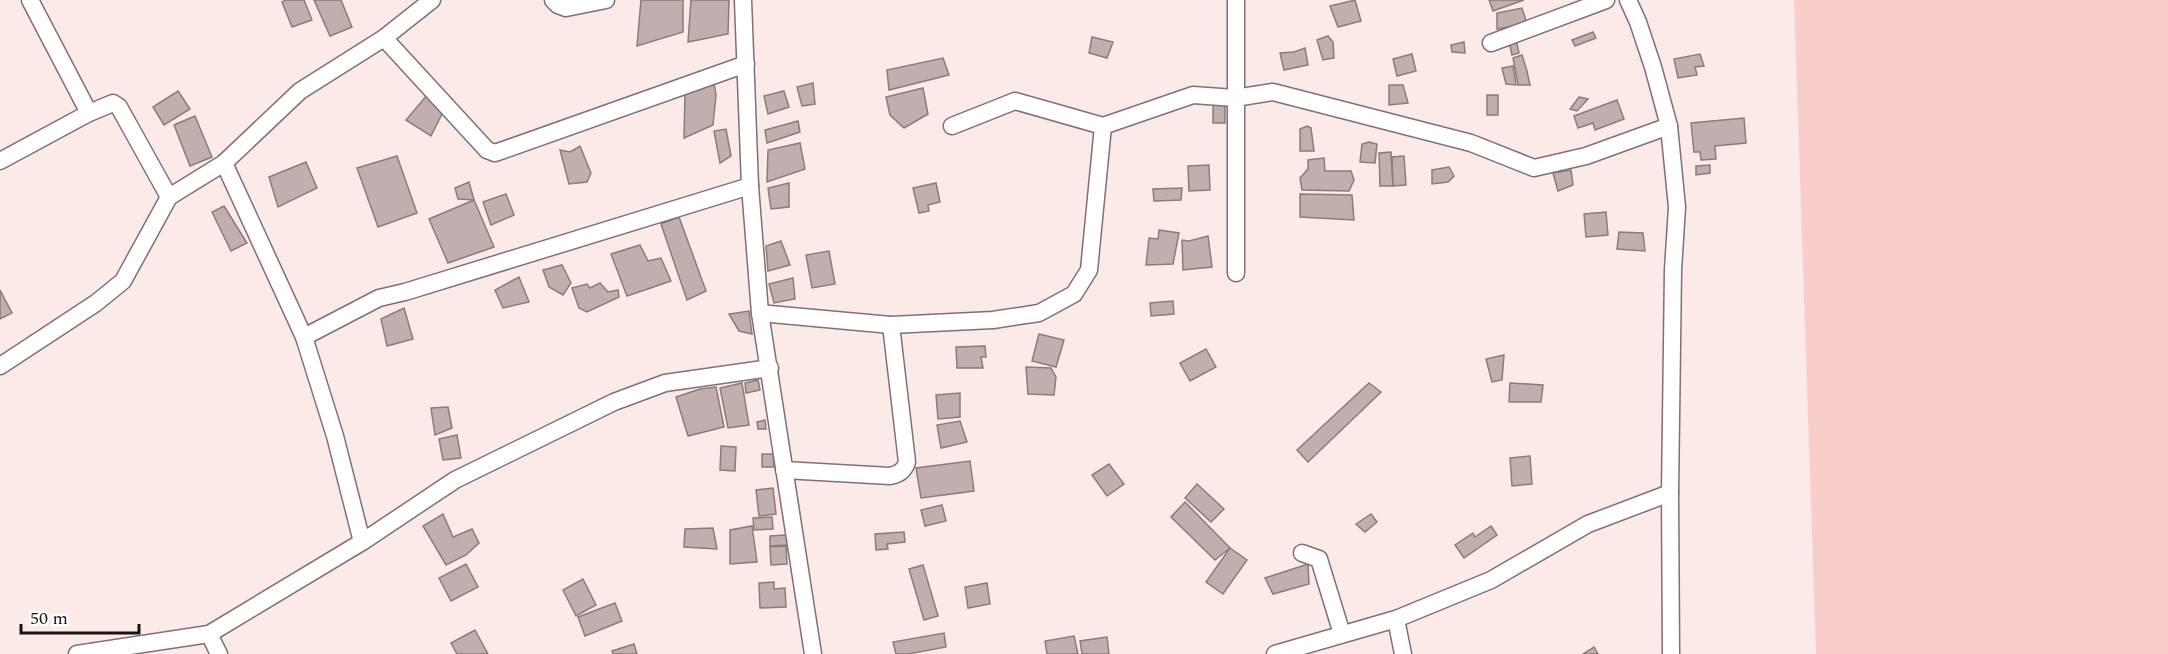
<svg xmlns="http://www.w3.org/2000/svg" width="2168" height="654" font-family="Spectral,serif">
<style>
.green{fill:#f8cdca}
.building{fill:#c0afae;stroke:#8b7b7a;stroke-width:1.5}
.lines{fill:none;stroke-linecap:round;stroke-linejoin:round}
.street-casing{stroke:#80706f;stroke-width:19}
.street{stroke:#fff;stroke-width:16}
</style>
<rect width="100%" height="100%" fill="#fceae8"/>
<polygon class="green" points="1794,0 2168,0 2168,654 1816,654"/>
<g class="building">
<polygon points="286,0 304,0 312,20 292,27 282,2"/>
<polygon points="314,0 341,0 352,27 330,36"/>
<polygon points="641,0 683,0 683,32 637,46"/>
<polygon points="691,0 729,0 728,34 688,42"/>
<polygon points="1355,0 1361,21 1338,27 1330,6"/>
<polygon points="1489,0 1524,0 1493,11"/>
<polygon points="1522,8 1527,24 1497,29 1497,13"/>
<polygon points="1593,32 1596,38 1575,46 1572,40"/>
<polygon points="1328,36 1333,42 1334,58 1323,60 1317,40"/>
<polygon points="1092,37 1113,42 1107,58 1089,53"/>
<polygon points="1516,40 1519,53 1512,55 1509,42"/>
<polygon points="1464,42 1465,53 1452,52 1451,45"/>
<polygon points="1305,48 1308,65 1284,70 1280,53 1294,52"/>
<polygon points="1412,54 1416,71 1397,76 1393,59"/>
<polygon points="1700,54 1704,66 1695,67 1697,75 1678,78 1674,59"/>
<polygon points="1522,55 1527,71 1530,85 1518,85 1513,58"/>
<polygon points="943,58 949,75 889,90 887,70"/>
<polygon points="1513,66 1516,85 1506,84 1502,68"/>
<polygon points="714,83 716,95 713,125 684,138 685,94"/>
<polygon points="813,83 815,104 802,106 797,87"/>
<polygon points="1389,85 1403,85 1408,103 1389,105"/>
<polygon points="923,88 928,114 904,128 890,115 886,97"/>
<polygon points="178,91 190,109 164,125 153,107"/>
<polygon points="784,91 789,107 768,114 764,96"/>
<polygon points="428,94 443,112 431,136 406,120"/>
<rect x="1487" y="95" width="11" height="20"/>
<polygon points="1579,97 1588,99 1577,111 1570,109"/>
<polygon points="1225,100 1225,123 1213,123 1213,102"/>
<polygon points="1617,100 1624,119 1595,130 1593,123 1578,128 1574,116"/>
<polygon points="195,116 212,157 190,166 174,125"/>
<polygon points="1744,118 1746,143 1715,146 1716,159 1701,160 1700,152 1694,152 1691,123"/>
<polygon points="798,121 800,132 767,143 765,130"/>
<polygon points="1307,126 1311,128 1314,151 1300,151 1300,129"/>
<polygon points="726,129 731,156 720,163 714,131"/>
<polygon points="1369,142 1377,144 1375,163 1360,162 1362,144"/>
<polygon points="800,143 805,169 767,182 768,150"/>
<polygon points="580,146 591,173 587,182 569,184 560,150 570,152"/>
<polygon points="1391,152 1393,186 1380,186 1379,153"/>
<polygon points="397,156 417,213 378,227 357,168"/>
<polygon points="1404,156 1406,185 1393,186 1392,157"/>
<polygon points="1324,158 1325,171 1351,171 1354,180 1349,191 1302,190 1300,178 1308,169 1308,160"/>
<polygon points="306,162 317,188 278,207 269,177"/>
<polygon points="1209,165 1210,190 1189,191 1188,166"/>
<polygon points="1710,165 1710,173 1696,175 1696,166"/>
<polygon points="1449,167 1454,176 1448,182 1432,184 1432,170"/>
<polygon points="1571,170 1573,185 1558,191 1553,173"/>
<polygon points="469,182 474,200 458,199 455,188"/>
<polygon points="789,183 789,207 771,209 768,188"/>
<polygon points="936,183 940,202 928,205 929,211 919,213 913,188"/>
<polygon points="1182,188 1181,200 1154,201 1153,189"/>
<polygon points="506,194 514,215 491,225 483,202"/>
<polygon points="1300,194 1352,195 1354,220 1300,217"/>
<polygon points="474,200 494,247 448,263 429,219"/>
<polygon points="224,206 247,243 231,251 212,212"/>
<polygon points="1606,212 1608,235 1586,237 1584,214"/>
<polygon points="679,217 706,291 687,300 661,224"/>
<polygon points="1159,230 1179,233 1173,264 1146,265 1149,238 1158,239"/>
<polygon points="1619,232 1643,233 1645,251 1617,249"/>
<polygon points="1208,236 1212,267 1183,270 1182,240 1189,241"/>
<polygon points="781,241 790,265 768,271 766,246"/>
<polygon points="640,245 648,261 661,258 671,281 627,296 611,254"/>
<polygon points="829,251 835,284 812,288 806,255"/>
<polygon points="562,265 571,283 563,295 549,287 543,270"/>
<polygon points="519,277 529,302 503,308 495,290"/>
<polygon points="793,278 795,299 774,303 769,284"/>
<polygon points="600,283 608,292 618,290 619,297 587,312 579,308 572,288 587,284 590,288"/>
<polygon points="0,290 12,313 0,319"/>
<polygon points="1173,301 1174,314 1151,316 1150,303"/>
<polygon points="404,308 413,339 387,346 381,319"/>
<polygon points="749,311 752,334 739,331 729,314"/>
<polygon points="1039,334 1064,340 1056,367 1032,361"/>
<polygon points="985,346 986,357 981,357 983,368 957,368 956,347"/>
<polygon points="1206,349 1216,367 1190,381 1180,363"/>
<polygon points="1504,355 1502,380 1492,382 1486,359"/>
<polygon points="1026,367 1051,368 1056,377 1054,395 1028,394"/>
<polygon points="758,380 760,390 746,393 745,383"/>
<polygon points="742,383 749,425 728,428 720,388"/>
<polygon points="1369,383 1381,392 1308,462 1297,450"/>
<polygon points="1510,383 1543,385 1541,402 1509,402"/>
<polygon points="716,387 724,427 688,436 676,397 700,389"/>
<polygon points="960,393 960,417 938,419 936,395"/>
<polygon points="448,407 452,428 435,435 431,408"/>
<polygon points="765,420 766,429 758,429 757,422"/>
<polygon points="960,421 967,442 941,448 937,425"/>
<polygon points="457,435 461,458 443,460 439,439"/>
<polygon points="721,446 736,447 735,471 720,470"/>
<polygon points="762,454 773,454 774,467 762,467"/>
<polygon points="1530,456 1532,484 1512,486 1510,458"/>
<polygon points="970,461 974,491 921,498 916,468"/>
<polygon points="1109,464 1124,484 1107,496 1092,475"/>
<polygon points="1197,484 1224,509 1211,522 1185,498"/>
<polygon points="773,488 776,514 759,516 756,490"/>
<polygon points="1185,502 1230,548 1215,560 1171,517"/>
<polygon points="942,505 946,521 925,526 921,510"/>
<polygon points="443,514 453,537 472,529 479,543 466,555 446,565 423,526"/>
<polygon points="1371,514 1377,522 1365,532 1356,524"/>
<polygon points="772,517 773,529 754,530 753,518"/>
<polygon points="752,526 757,562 730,564 730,530"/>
<polygon points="1491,526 1497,535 1464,558 1455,545 1473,533 1475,537"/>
<polygon points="713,528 717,549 684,547 685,529"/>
<polygon points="904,532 905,542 887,544 888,549 876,550 875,534"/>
<polygon points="787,535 788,545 770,546 770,536"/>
<polygon points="786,546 787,564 771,565 770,547"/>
<polygon points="1230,548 1247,560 1223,594 1206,582"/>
<polygon points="466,564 478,587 451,601 439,578"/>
<polygon points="1308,564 1309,584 1273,594 1265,578"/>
<polygon points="923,565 938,616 924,620 909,569"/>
<polygon points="583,579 596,605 576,616 563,590"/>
<polygon points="774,582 774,589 785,588 786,607 760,608 759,583"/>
<polygon points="987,583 990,604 968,608 965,587"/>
<polygon points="615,603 622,621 585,636 578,617"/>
<polygon points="475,630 488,654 457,654 451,643"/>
<polygon points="944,633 946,647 908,654 896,654 893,642"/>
<polygon points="1074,636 1078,654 1047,654 1045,641"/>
<polygon points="1107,637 1109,654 1082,654 1080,641"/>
<polygon points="634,644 637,654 613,654 612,651"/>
<polygon points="1594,647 1598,654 1583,654"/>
</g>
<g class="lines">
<defs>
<g id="street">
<polyline points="30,0 89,113"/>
<polyline points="553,0 558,5 566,8 606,0"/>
<polyline points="743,0 750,186 760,313 813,654"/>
<polyline points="1628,0 1638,22 1653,67 1669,126 1677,207 1673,270 1670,493 1671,654"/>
<polyline points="384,38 487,150 495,153 746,64"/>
<polyline points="1491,43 1606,0"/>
<polyline points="952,126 1015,101 1103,126 1193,95 1235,98 1273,92 1471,143 1534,168 1586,156 1669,126"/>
<polyline points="0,161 89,113 113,103 119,107 169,197"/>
<polyline points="224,163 304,337 335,436 362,542"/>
<polyline points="1236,273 1236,0"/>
<polyline points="760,313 891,325 993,320 1039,313 1074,294 1089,270 1103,126"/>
<polyline points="304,337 379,298 405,292 750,186"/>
<polyline points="0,366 96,303 123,281 169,197 224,163 300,91 384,38 432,0"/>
<path d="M784,470l106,6c9,-2 14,-5 17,-14l-16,-137"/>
<polyline points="1302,553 1319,559 1342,634"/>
<polyline points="1396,619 1403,654"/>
<polyline points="209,634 219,654"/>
<polyline points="77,654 209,634 362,542 455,480 614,402 665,383 770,368"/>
<polyline points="1275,654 1396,619 1491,580 1588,524 1670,493"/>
</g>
</defs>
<use href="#street" class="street-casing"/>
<use href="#street" class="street"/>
</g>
<path d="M21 624v9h118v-9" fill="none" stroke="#191313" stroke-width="3"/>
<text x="30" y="624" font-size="18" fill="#191313" stroke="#ffffff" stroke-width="4.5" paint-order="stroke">50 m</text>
</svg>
